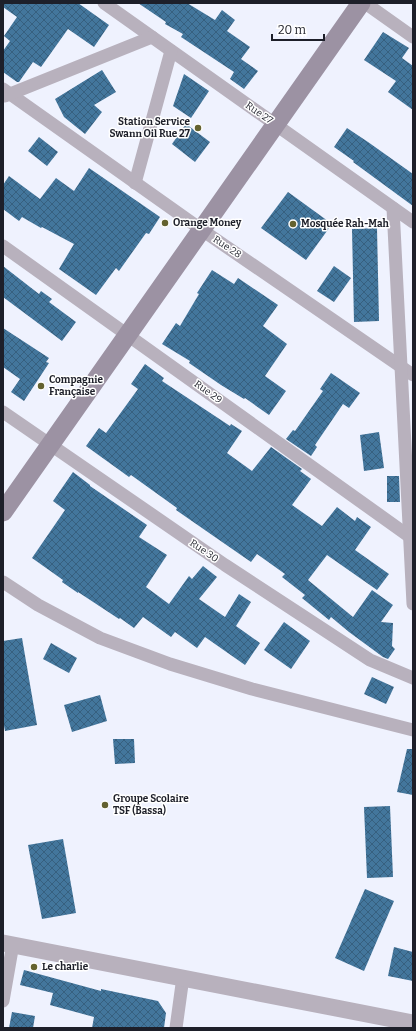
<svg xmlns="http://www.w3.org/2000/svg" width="416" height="1031" font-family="Bitter,serif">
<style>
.building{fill:url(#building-cross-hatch)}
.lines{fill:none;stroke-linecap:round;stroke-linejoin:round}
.minor{stroke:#b8b1bd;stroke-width:13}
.tertiary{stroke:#b8b1bd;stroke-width:17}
.secondary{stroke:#9c92a3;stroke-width:19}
.poi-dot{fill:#64622f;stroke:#fff;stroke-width:1.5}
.labels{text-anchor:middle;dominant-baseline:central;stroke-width:3;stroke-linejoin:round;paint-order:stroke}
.street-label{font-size:10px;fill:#1d1f29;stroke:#fff}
.poi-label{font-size:10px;font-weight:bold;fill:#1d1f29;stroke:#fff;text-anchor:start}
</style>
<defs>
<pattern id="building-cross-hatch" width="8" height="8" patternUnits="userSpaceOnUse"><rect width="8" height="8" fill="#43769c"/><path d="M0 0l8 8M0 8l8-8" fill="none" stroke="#37607f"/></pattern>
</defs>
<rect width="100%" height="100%" fill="#eff2fe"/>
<g class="building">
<polygon points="3,3 78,3 109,25 94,47 68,29 41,67 33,62 19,82 17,82 3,72 3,51 10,41 4,36 17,17 3,7"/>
<polygon points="138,3 187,3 215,20 222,10 235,20 227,31 250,47 241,59 258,71 244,89 230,79 234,72 181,37 183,34 165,24 166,22"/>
<polygon points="383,32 409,48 402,58 413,66 413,110 388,92 396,81 364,60"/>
<polygon points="102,70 116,92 94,105 102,112 85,134 64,117 55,99"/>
<polygon points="184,74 209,91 191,118 173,106"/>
<polygon points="186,124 210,142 195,162 172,144"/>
<polygon points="347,128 368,142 413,174 413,206 353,162 354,161 334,147"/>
<polygon points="39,137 58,152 47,166 28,151"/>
<polygon points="89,168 160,217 149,234 146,233 119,271 116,268 96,295 59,269 74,244 42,227 41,228 22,217 19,221 3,209 3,185 9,176 40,199 56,178 74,191"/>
<polygon points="288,192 332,224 306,260 261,228"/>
<polygon points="377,228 379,321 354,322 352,229"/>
<polygon points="3,266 39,294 41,291 52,299 49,302 76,322 62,341 3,297"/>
<polygon points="334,266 351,278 334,302 317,291"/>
<polygon points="212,270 234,284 238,278 278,305 263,326 287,344 265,376 286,391 269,415 245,398 244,399 221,385 189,363 190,361 162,344 176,323 180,326 199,294 197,293"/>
<polygon points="3,328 49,358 46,362 49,363 24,401 11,392 20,379 3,367"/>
<polygon points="145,364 164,378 162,381 230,426 231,424 242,431 227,453 252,471 271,447 302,469 300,471 311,479 292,505 322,526 337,507 355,521 357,517 371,527 355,550 389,574 377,590 327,555 308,580 353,617 372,590 393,605 381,622 393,623 392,646 395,649 388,659 383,657 349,632 331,617 329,620 302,598 305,595 282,577 285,574 257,554 251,562 176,510 177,508 131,475 129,477 86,446 99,428 106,433 138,389 131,384"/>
<polygon points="331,373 360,393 349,408 343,404 315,445 317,447 311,456 286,439 293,430 295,431 323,391 320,389"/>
<polygon points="379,432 384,468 364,471 360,435"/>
<polygon points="73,472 90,485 90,486 147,525 139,537 167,555 146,587 169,604 189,576 192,579 203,566 217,577 199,599 225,617 239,594 251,602 236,626 260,643 245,665 205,637 197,648 175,632 171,637 143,617 134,628 120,618 119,619 78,592 78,593 62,582 63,580 32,558 65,510 53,501"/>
<polygon points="387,476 399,476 400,502 387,502"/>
<polygon points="284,622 310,641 291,669 264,650"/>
<polygon points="22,638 37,725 5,731 3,720 3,641"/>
<polygon points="51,643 77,658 69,673 43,659"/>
<polygon points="372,677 394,687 386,704 364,694"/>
<polygon points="100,695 107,721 72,732 64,705"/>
<polygon points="113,739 134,739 135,763 115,764"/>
<polygon points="407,749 413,749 413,795 397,792"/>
<polygon points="390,806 393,877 367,878 364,807"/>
<polygon points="63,839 76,913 42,919 28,845"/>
<polygon points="365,889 394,901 364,971 335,958"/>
<polygon points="394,947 413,952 413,981 388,976"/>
<polygon points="24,970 101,991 101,989 158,1001 166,1013 164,1028 92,1028 94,1017 50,1005 53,993 20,985"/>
<polygon points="12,1012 35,1016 33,1028 9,1028"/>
</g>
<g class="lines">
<g class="minor">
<polyline points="104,3 413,222"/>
<polyline points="365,3 413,37"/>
<polyline points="3,89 202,230 413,375"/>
<polyline points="5,96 152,37"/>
<polyline points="135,183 171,51"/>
<polyline points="393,208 413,604"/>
<polyline points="3,246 413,539"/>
<polyline points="3,412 225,565 309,620 370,660 413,678"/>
<polyline points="3,582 38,605 100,638 170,664 252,689 413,730"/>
<polyline points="3,1001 13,944"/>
<polyline points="176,1028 183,977"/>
</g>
<polyline class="tertiary" points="3,943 413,1023"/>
<polyline class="secondary" points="3,512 361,3"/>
</g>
<g class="poi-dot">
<circle cx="198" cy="128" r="4"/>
<circle cx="165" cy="223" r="4"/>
<circle cx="293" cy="224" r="4"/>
<circle cx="41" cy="386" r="4"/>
<circle cx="105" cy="805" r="4"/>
<circle cx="34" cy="967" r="4"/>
</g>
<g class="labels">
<g class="street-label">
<text transform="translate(259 113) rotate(35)">Rue 27</text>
<text transform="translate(227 247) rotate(34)">Rue 28</text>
<text transform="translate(208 392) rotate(36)">Rue 29</text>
<text transform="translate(204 551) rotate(34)">Rue 30</text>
</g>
<g class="poi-label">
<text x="190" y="122" text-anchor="end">Station Service<tspan x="190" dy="12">Swann Oil Rue 27</tspan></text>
<text x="173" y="223">Orange Money</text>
<text x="301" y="224">Mosquée Rah-Mah</text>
<text x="49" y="380">Compagnie<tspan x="49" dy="12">Française</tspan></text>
<text x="113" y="799">Groupe Scolaire<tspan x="113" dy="12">TSF (Bassa)</tspan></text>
<text x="42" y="967">Le charlie</text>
</g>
</g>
<rect width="416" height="1031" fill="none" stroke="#1d1f29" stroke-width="8"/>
<path d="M272 34v6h52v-6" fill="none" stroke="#1d1f29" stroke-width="2"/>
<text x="278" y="34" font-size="12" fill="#1d1f29" stroke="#ffffff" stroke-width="3" paint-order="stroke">20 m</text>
</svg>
